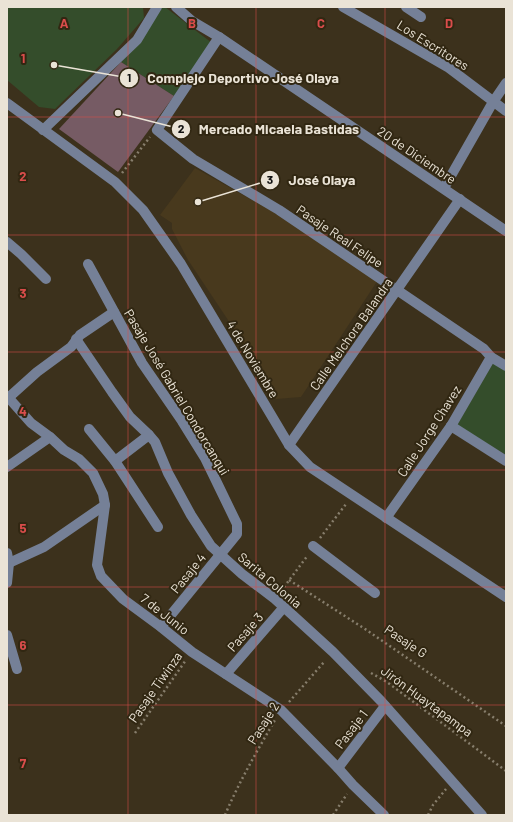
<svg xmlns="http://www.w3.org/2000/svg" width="513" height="822" font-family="Barlow,sans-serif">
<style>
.built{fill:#48391d}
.green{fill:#344d2b}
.building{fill:#765b64}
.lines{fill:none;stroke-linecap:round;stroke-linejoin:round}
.path{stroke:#877e6c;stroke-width:2.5;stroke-dasharray:2 3;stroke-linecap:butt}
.minor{stroke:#758097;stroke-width:10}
.grid{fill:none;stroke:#da4d4b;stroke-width:1;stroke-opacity:0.55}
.labels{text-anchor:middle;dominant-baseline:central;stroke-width:4;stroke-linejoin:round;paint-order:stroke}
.street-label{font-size:13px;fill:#eae3d6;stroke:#312712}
.grid-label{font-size:13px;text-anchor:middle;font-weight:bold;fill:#da4d4b;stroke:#312712;stroke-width:4;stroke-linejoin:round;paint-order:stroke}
.leader{fill:none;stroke:#eae3d6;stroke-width:1.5}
.callout-dot{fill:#eae3d6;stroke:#312712;stroke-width:1.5}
.mark-label{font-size:12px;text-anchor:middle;font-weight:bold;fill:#111}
.callout-label{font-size:14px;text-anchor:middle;font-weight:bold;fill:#eae3d6;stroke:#312712;stroke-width:4;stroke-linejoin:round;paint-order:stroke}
</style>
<rect width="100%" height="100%" fill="#3c311c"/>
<polygon class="built" points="195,168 270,210 378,280 301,397 276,399 230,323 188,260 172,229 172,223 160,215"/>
<g class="green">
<polygon points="7,7 143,7 144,18 117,49 55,109 39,107 7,80"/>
<polygon points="161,7 165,7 212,43 174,96 121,62 137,46"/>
<polygon points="493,363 506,371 506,455 457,425"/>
</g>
<polygon class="building" points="121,62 174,96 118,172 59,129"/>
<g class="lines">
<g class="path">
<polyline points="122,173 150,137"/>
<polyline points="320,538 346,504"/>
<polyline points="289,580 365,629 506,726"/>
<polyline points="281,591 308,555"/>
<polyline points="371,673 387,682 506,771"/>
<polyline points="289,702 325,661"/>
<polyline points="135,733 186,660"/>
<path d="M225,815c14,-33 32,-64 50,-95"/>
<polyline points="333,815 347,794"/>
<polyline points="428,815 433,805 446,789"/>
</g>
<g class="minor">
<polyline points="176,7 192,21 219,37 506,231"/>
<polyline points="343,7 449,68 506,111"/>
<polyline points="406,7 421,17"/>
<polyline points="219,37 157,130 193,159 279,210 484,349 491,357 506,366"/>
<polyline points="7,103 115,182 143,210 181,264 289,445 310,467 506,597"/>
<polyline points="43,130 137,40 157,7"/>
<polyline points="444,188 493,102 506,83"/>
<polyline points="7,242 21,254 46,279"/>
<polyline points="88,264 142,363 182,421 205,458 237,524 237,534 161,627"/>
<polyline points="76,339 112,392 130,417 149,435 155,442 168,473 191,515 211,546 242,574 275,599 333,652 381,701 482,815"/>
<polyline points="7,396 31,423 50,437 64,450 79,459 93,473 103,494 105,505 97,565 101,576 123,599 161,627 192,652 281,710 338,768 353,785 384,815"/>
<polyline points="7,399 37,372 71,347 80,335 114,312"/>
<polyline points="451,426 506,461"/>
<polyline points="89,429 115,461 158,527"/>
<polyline points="289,445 460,199"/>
<polyline points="115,461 149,435"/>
<polyline points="7,467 50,437"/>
<polyline points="386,518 451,426 491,357"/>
<polyline points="313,546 375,593"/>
<polyline points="7,553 9,563 7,583"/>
<polyline points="9,563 44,547 105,505"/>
<polyline points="7,635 17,669"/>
<polyline points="226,674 284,607"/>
<polyline points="338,768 385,706"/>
</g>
</g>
<path class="grid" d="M128,7v808M256,7v808M385,7v808M7,117h499M7,235h499M7,352h499M7,470h499M7,587h499M7,705h499"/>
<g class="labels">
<g class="street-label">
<text transform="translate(433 45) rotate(32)">Los Escritores</text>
<text transform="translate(417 155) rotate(34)">20 de Diciembre</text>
<text transform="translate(340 236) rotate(34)">Pasaje Real Felipe</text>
<text transform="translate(351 334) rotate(-55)">Calle Melchora Balandra</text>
<text transform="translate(253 359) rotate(59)">4 de Noviembre</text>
<text transform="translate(177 392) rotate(59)">Pasaje José Gabriel Condorcanqui</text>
<text transform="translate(429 431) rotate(-57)">Calle Jorge Chavez</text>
<text transform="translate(188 573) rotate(-51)">Pasaje 4</text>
<text transform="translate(270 580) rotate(40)">Sarita Colonia</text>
<text transform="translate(165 614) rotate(38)">7 de Junio</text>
<text transform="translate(245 632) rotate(-49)">Pasaje 3</text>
<text transform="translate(406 641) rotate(34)">Pasaje G</text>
<text transform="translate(155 687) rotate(-55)">Pasaje Tiwinza</text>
<text transform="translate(427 701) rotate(36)">Jirón Huaytapampa</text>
<text transform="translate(263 723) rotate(-58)">Pasaje 2</text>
<text transform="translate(351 729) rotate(-53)">Pasaje 1</text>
</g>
</g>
<g class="grid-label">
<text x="64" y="28">A</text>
<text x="192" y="28">B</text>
<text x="321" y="28">C</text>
<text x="449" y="28">D</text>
<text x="23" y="63">1</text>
<text x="23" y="181">2</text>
<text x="23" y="298">3</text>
<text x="23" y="416">4</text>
<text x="23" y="533">5</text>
<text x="23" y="650">6</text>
<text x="23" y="768">7</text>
</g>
<path class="leader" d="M54 65L129 78M118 113L181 129M198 202L270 180"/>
<g class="callout-dot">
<circle cx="54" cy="65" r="4"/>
<circle cx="118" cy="113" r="4"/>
<circle cx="198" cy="202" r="4"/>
<circle cx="129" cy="78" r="10"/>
<circle cx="181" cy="129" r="10"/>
<circle cx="270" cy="180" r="10"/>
</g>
<g class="mark-label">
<text x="129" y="82">1</text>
<text x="181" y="133">2</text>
<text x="270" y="184">3</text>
</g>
<g class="callout-label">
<text x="243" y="83">Complejo Deportivo José Olaya</text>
<text x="279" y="134">Mercado Micaela Bastidas</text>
<text x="322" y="185">José Olaya</text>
</g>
<rect width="513" height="822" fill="none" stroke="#eae3d6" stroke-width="16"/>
</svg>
